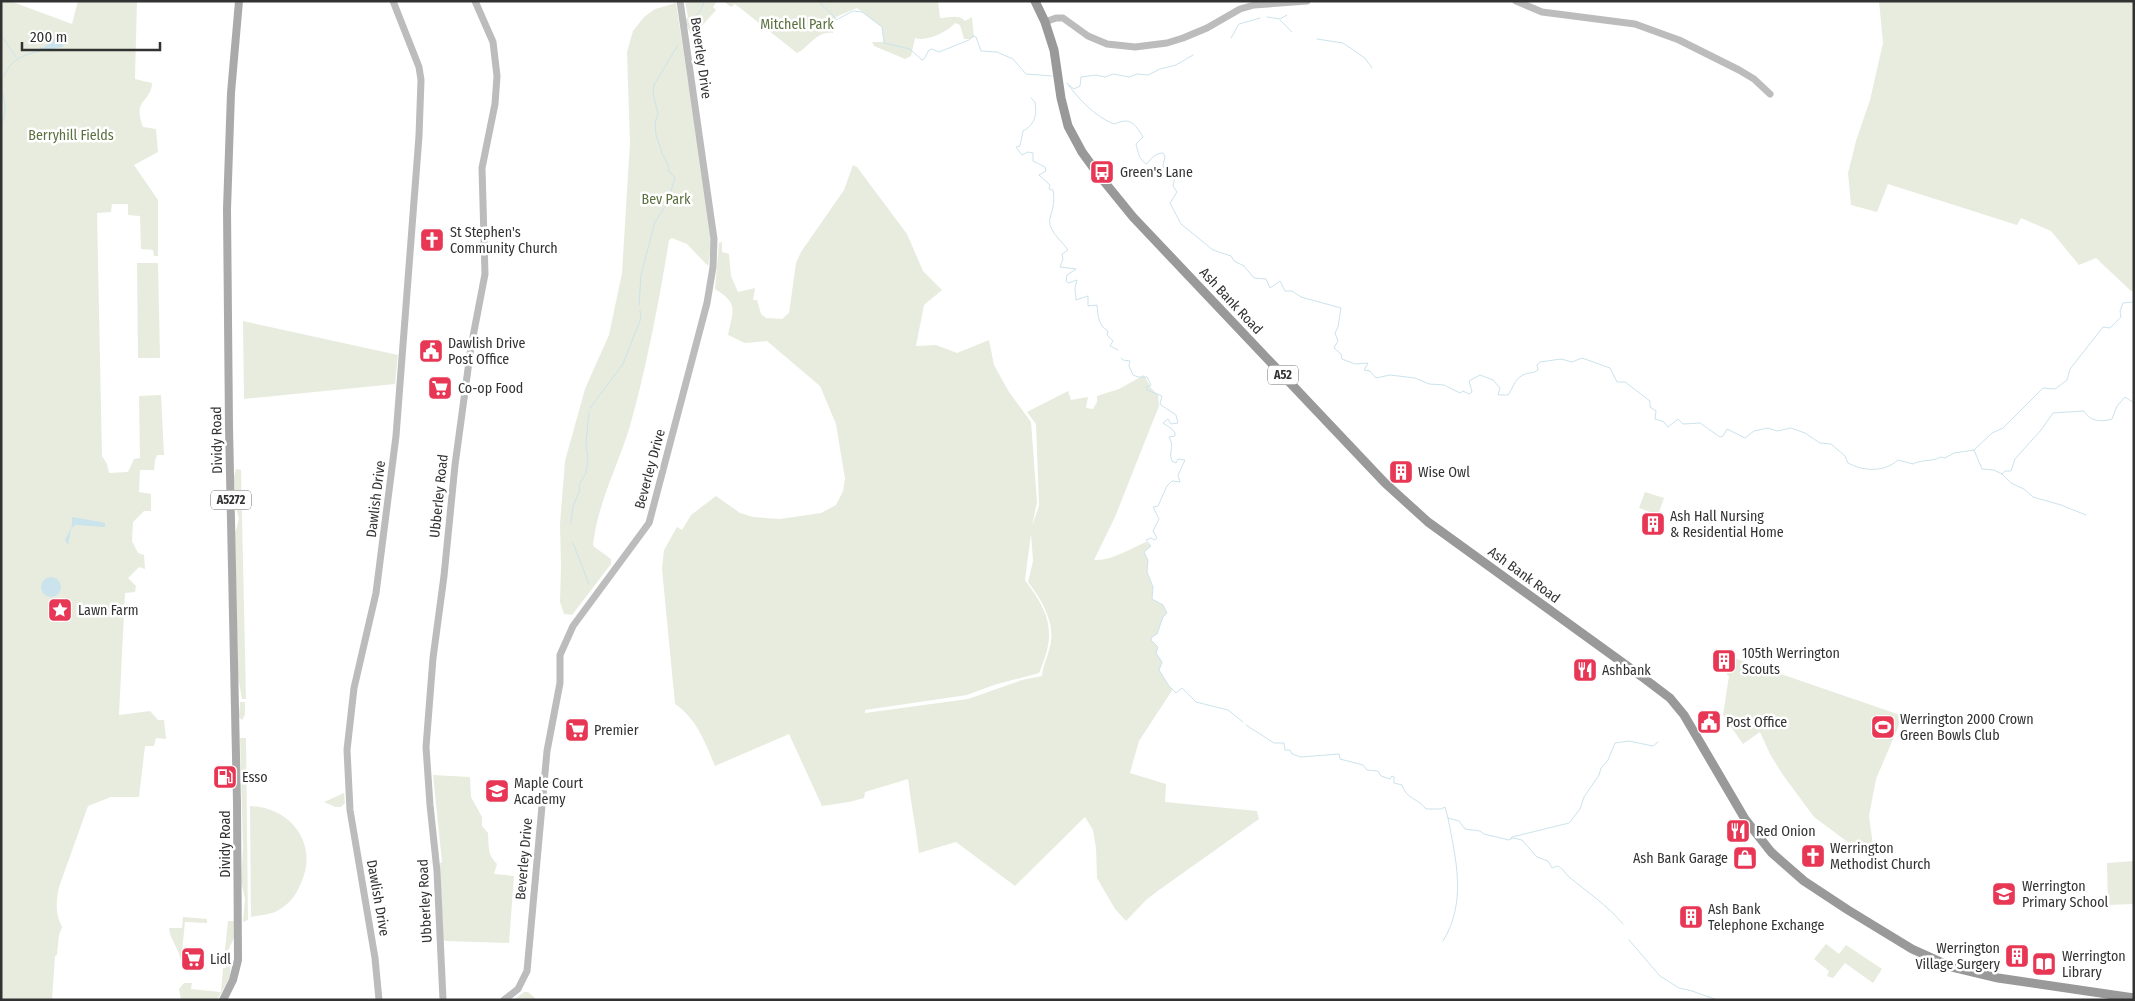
<svg xmlns="http://www.w3.org/2000/svg" width="2135" height="1001" font-family="'Fira Sans Condensed',sans-serif">
<style>
.green{fill:#e7ecde;fill-rule:evenodd}
.water{fill:#cbe3ec}
.lines{fill:none;stroke-linecap:round;stroke-linejoin:round}
.stream{stroke:#cbe3ec;stroke-width:1}
.secondary{stroke:#bcbcbc;stroke-width:7}
.primary{stroke:#aaa;stroke-width:8}
.highway{stroke:#999;stroke-width:9}
.labels{text-anchor:middle;dominant-baseline:central;stroke-width:5;stroke-linejoin:round;paint-order:stroke}
.shield{fill:#fff;stroke:#707070;stroke-width:1}
.shield-label{font-size:12px;font-weight:bold;fill:#323232}
.park-label{font-size:14px;fill:#5a703e;stroke:#fff}
.street-label{font-size:14px;fill:#323232;stroke:#fff}
.poi-label{font-size:14px;fill:#323232;stroke:#fff;text-anchor:start}
</style>
<rect width="100%" height="100%" fill="#fff"/>
<g class="green">
<path d="M1,1h9l62,23 6,-23h59l-2,78 17,4c-1,20 -20,16 -9,44l13,2 2,23 -24,13 24,35v56h-4l-1,-6 -12,-1 -1,-33 -12,-1v-11h-16l-1,8 -14,1 5,243 5,8 2,9 19,-1 6,-13 6,-1 -1,-62 22,-1 3,60h-7l-2,5 -1,10h-14l-1,22 12,2v17h-7l-11,11 -1,19 6,12 6,2 1,14 -6,-2 -11,11 8,8 -1,6 -10,1 -6,122 31,-4 8,9h6l2,19 -10,-1 -2,8h-9l-6,51h-28l-23,9 -29,81c-3,16 -4,26 3,40l-3,8 -2,20 -2,1 -3,44h-51z"/>
<polygon points="685,1 717,1 713,7 716,10 692,37 685,21 688,17"/>
<path d="M723,1h215l2,17c9,0 19,-4 25,3l7,-4 2,20 -3,2h-7l-4,-14 -5,-2c-7,9 -29,19 -40,15l-4,18 -6,3 -31,-13 -2,-4h12l-2,-15 -25,-19 -21,9 -3,16c-16,-3 -25,15 -36,20l-62,-49 -4,3z"/>
<polygon points="1879,1 2134,1 2134,291 2131,291 2096,258 2079,265 2051,231 2021,218 2017,225 1888,184 1877,212 1851,205 1848,173 1856,141 1870,100 1883,43"/>
<path d="M676,3l36,236 -4,27 -21,-22 -15,-6 -3,2c-10,62 -22,125 -39,186 -12,40 -33,78 -37,120l18,13v5l-39,51 -8,-1 -4,-12 1,-36 -1,-42 5,-63 20,-72 24,-54 13,-62 8,-130 -3,-91 6,-21 11,-14 11,-8z"/>
<path d="M853,165l4,2 50,67 16,37 19,19 -18,15 -8,41 20,-1 21,8 32,-13 5,25 15,27 22,30 6,80 -5,24 7,-20 -3,-82 -9,-12 41,-21 3,9 17,-3 -2,11 7,1 4,-7v-6l22,-7 25,-14 7,13 7,7 1,11 -6,15 -38,96 -21,43c18,1 35,-11 52,-18l5,4 -7,6 4,8 -1,12 6,15 -1,12 11,6 4,8 -4,4 -6,17 -5,3 -1,3 7,7 -2,6 6,9 -3,8 10,16 4,3 -34,52 -9,32 36,11 -1,18 92,9 2,8 -100,71 -13,10 -20,21 -11,-12 -18,-31 -1,-30 -3,-18 -8,-13 -70,69 -59,-44 -37,11c-3,-25 -8,-49 -11,-74l-43,13 -1,6 -15,4 -27,4 -33,-72 -74,32c-10,-24 -18,-47 -40,-62l-13,-135 2,-19 13,-23 5,3 9,-15 25,-19 24,17 13,4 27,2 41,-6 15,-8 7,-14 2,-12 -9,-55 -16,-38 -53,-45 -22,2 -17,-8c5,-26 11,-31 -13,-46l4,-46 3,-1v10l7,2 2,22 7,16 17,-4 -2,12h4l4,14 5,4 16,1 7,-6 7,-50 5,-11 43,-62zM1031,534l2,27 -5,21c13,17 26,38 23,60 -2,12 -8,23 -9,34l-20,4 -54,19 -103,14v-3l102,-15 27,-10 45,-12c18,-41 11,-59 -14,-93z"/>
<polygon points="137,263 158,263 160,358 138,358"/>
<polygon points="243,321 398,355 395,384 244,399"/>
<polygon points="236,469 241,470 246,699 242,699 238,677 235,534 239,519 235,503 234,477"/>
<polygon points="1645,492 1664,498 1658,515 1639,508"/>
<polygon points="1731,657 1903,716 1876,779 1869,816 1874,853 1868,857 1814,817 1783,775 1770,754 1760,732 1743,744 1723,715 1729,676 1727,675"/>
<polygon points="240,702 245,702 245,715 242,720 239,717"/>
<polygon points="240,738 246,738 248,920 243,922 245,899 241,881 243,848"/>
<path d="M433,775l37,2 1,20 11,20v9l6,7c1,12 -1,22 9,31l-3,10 20,2 -5,67 -64,-2 -2,-2 -3,-76 2,-1z"/>
<polygon points="344,793 345,803 341,807 335,807 324,802"/>
<path d="M250,806c41,1 69,38 51,77 -5,12 -11,21 -24,28 -7,4 -18,4 -26,6z"/>
<polygon points="2134,861 2134,904 2108,905 2107,863"/>
<path d="M183,917l24,2v4l-22,-1 -4,40c-1,-13 -11,-21 -12,-34h13z"/>
<polygon points="228,921 234,921 234,938 224,959"/>
<polygon points="1826,944 1839,954 1846,945 1882,969 1873,983 1845,963 1833,978 1827,976 1829,971 1814,959"/>
<polygon points="226,962 231,962 230,977 217,1000 181,1000 179,989 184,983 192,983 191,989 221,992 223,968 226,968"/>
<polygon points="524,992 528,992 537,1000 514,1000"/>
</g>
<g class="water">
<polygon points="59,35 63,39 63,47 40,51 40,47 43,48"/>
<polygon points="72,517 101,522 105,523 105,527 75,525 71,529 68,545 65,540 72,526"/>
<circle cx="51" cy="587" r="10"/>
</g>
<g class="lines">
<g class="stream">
<path d="M820,1c3,9 12,10 16,19l17,-9 9,1 20,15 2,16 26,6 12,11 2,-1 5,-9 3,-1 7,3 30,-12 4,-4 3,1 5,14 16,1 16,7 13,15 26,2"/>
<polyline points="1267,17 1280,19 1287,15"/>
<polyline points="1280,20 1292,32"/>
<polyline points="687,25 700,11 705,1"/>
<polyline points="1,35 16,57"/>
<polyline points="1231,38 1239,24 1260,18"/>
<polyline points="1317,39 1343,43 1365,58 1372,68"/>
<path d="M4,76c7,-17 19,-21 36,-25"/>
<path d="M1067,83c12,17 29,34 47,41 17,-7 20,-1 29,13l-7,7c2,7 3,17 11,20 4,-6 9,-11 16,-11l2,3 -2,10 5,12 5,-4 2,3 -2,9 4,6 -7,11 11,21 32,26 18,6 3,5 10,5 10,12 12,1 4,9 10,-7 5,10h7l9,6 40,11 -3,19 -3,6 3,8 -4,7 7,6 1,5 13,5 13,-1 -4,7 6,1 6,7 14,-3 25,3 14,6 15,1 16,8 3,-2 6,3 3,-2 -3,-11 11,-6 13,5 7,8 -2,7h10c5,-6 6,-16 15,-20 6,-3 10,-1 15,-5l-1,-5 3,-3 21,-3 11,3 10,-4 28,10 7,14h8l25,19v6l6,4 -1,8 9,3 4,5 10,-8 5,5 17,-1 20,14 3,-1 4,-7 18,9 9,-7 14,-3 9,3 14,-3 14,5 15,10 11,1 14,12 3,7c14,8 36,10 50,-3l15,4c9,-5 19,-2 28,-7l4,1 9,-5 20,-3"/>
<polyline points="1069,85 1074,89 1080,86 1081,77 1096,75 1105,77 1113,74 1129,77 1137,74 1148,75 1160,69 1176,65 1193,55"/>
<path d="M1031,98l4,4c2,14 0,22 -12,29l-3,15 -4,1 6,8 6,-3 5,1v8l12,6 1,4 -7,4 11,10 -1,4 4,1c2,11 0,18 -3,28 -3,12 12,23 18,32l-6,4 1,5 -3,8 16,2 -9,6 -1,6 2,2 9,-3 -2,8 1,12 12,-4v10l9,-1c1,11 1,20 11,26l-1,4 6,6 -3,5 8,4"/>
<path d="M1,125c10,-20 -1,-27 1,-44"/>
<polyline points="639,305 641,275 655,222 672,196 671,191 675,178 668,170 669,167 662,153 656,135 655,122 658,114 653,93 654,85 678,45"/>
<path d="M1121,358l2,2 7,1 -1,5 4,9 5,2h9l4,8 -5,2 1,3 15,6 -2,7 1,2 15,10 2,8 -7,1 -3,-5 -5,4 9,6 3,4v3l-6,1c6,8 -1,16 3,24l4,2 2,-4 7,1 -7,15 2,7 -8,-1 -5,5 -9,20 -5,1 6,12 -6,12 4,7 -2,2 -4,-2 -5,2 5,6 -7,6 4,8 -1,12 6,15 -1,12 11,6 4,8 -4,4 -6,17 -5,3 -1,3 7,7 -2,6 6,9 -3,8 10,16 7,7 6,-5 14,14 32,8 15,12"/>
<polyline points="590,408 623,364 641,318 640,310"/>
<polyline points="1974,450 1992,433 2003,428 2043,388 2055,389 2067,380 2070,369 2103,327 2110,328 2121,317 2120,311 2123,303 2134,302"/>
<polyline points="1974,450 1982,469 1994,470 2002,474 2011,483 2024,489 2033,497 2061,505 2086,515"/>
<path d="M2002,474l3,-3h6l4,-12 26,-29 12,-17 31,-2c7,11 17,11 28,8l5,-13 8,-9 9,6"/>
<polyline points="571,523 573,506 580,490 579,485 586,473 588,459 586,443 589,412"/>
<polyline points="573,543 589,584"/>
<path d="M1246,725l28,18h10l1,7h5l2,4 9,3 38,-3 1,5 23,6 4,5 11,1 3,5 9,3 2,-3 2,1v6l8,2c4,14 16,13 24,24h15l4,-2 3,11 11,3 6,8 15,2 4,3 25,6 4,-2 9,2 15,17 11,4 4,7 5,-2c5,1 7,6 11,10 19,16 39,29 55,48"/>
<polyline points="1510,839 1512,837 1569,823 1580,809 1584,797 1599,775 1601,768 1608,760 1615,743 1629,741 1653,746 1658,742"/>
<polyline points="1629,940 1660,976 1679,988 1692,991 1717,1000"/>
<path d="M1443,941c24,-39 13,-81 5,-123"/>
</g>
<g class="secondary">
<polyline points="1516,1 1542,12 1635,24 1679,40 1739,70 1754,79 1770,94"/>
<polyline points="1045,22 1056,18 1063,18 1088,36 1107,44 1135,47 1167,43 1183,38 1207,28 1240,9 1254,5 1307,1"/>
<polyline points="379,1000 375,958 350,810 347,750 354,688 376,593 396,436 419,136 421,80 419,67 393,1"/>
<polyline points="443,1000 437,871 430,805 426,747 433,658 444,576 455,465 471,347 485,274 482,168 495,104 497,76 493,42 475,1"/>
<polyline points="504,1000 518,989 527,971 547,751 560,683 560,655 573,626 649,523 707,303 713,267 714,239 680,1"/>
</g>
<polyline class="primary" points="223,1000 233,980 238,960 237,803 229,427 227,209 231,93 239,1"/>
<polyline class="highway" points="1035,1 1045,22 1054,50 1061,98 1068,126 1082,152 1098,174 1133,217 1385,483 1428,522 1641,676 1670,698 1684,715 1745,819 1771,852 1804,881 1848,910 1912,949 1952,967 1998,978 2134,998"/>
</g>
<defs>
<symbol id="bus-square" viewBox="-11 -11 22 22"><rect x="-9" y="-9" width="18" height="18" rx="4" fill="#e73755" stroke="#fff"/><path d="M-5-6H5V4H4V6H2V4H-2V6H-4V4H-5ZM-3.5-4V0h7V-4ZM-3.5 1.2v1.5H-2V1.2ZM2 1.2v1.5H3.5V1.2Z" fill="#fff"/></symbol>
<symbol id="church-square" viewBox="-11 -11 22 22"><rect x="-9" y="-9" width="18" height="18" rx="4" fill="#e73755" stroke="#fff"/><path d="M-1.2-6h2.4v3.5h3.3v2.4h-3.3V6h-2.4V-.1h-3.3v-2.4h3.3Z" fill="#fff"/></symbol>
<symbol id="civic-square" viewBox="-11 -11 22 22"><rect x="-9" y="-9" width="18" height="18" rx="4" fill="#e73755" stroke="#fff"/><path d="M-.6-6.5H3V-4.5H.6V-3L4-1V1h2V6H-6V1h2V-1L-.6-3ZM-1.2 2.5V6h2.4V2.5Z" fill="#fff"/></symbol>
<symbol id="supermarket-square" viewBox="-11 -11 22 22"><rect x="-9" y="-9" width="18" height="18" rx="4" fill="#e73755" stroke="#fff"/><path d="M-6-5.5h2.5l.6 2H6L4.5 2H-2.5L-4.4-4H-6ZM-1.5 3.2a1.3 1.3 0 1 0 .1 0ZM3 3.2a1.3 1.3 0 1 0 .1 0Z" fill="#fff"/></symbol>
<symbol id="building-square" viewBox="-11 -11 22 22"><rect x="-9" y="-9" width="18" height="18" rx="4" fill="#e73755" stroke="#fff"/><path d="M-4-6H4V6H1V3H-1V6H-4ZM-2.5-4.3h1.7v1.8h-1.7ZM.8-4.3h1.7v1.8H.8ZM-2.5-1h1.7V.8h-1.7ZM.8-1h1.7V.8H.8Z" fill="#fff"/></symbol>
<symbol id="sight-square" viewBox="-11 -11 22 22"><rect x="-9" y="-9" width="18" height="18" rx="4" fill="#e73755" stroke="#fff"/><path d="M0-6L1.8-2.2L6-1.7L2.9 1.2L3.7 5.4L0 3.3L-3.7 5.4L-2.9 1.2L-6-1.7L-1.8-2.2Z" fill="#fff"/></symbol>
<symbol id="restaurant-square" viewBox="-11 -11 22 22"><rect x="-9" y="-9" width="18" height="18" rx="4" fill="#e73755" stroke="#fff"/><path d="M-5-6h1v4h1v-4h1v4h1v-4h1v5L-1.5 .5V6h-2V.5L-5-1ZM5-6V6H3V1.5H1.5Q1.5-4 5-6Z" fill="#fff"/></symbol>
<symbol id="stadium-square" viewBox="-11 -11 22 22"><rect x="-9" y="-9" width="18" height="18" rx="4" fill="#e73755" stroke="#fff"/><path d="M0-5a6.5 5 0 1 0 0 10a6.5 5 0 1 0 0-10ZM-3.5-1.8h7v3.6h-7Z" fill="#fff"/></symbol>
<symbol id="fuel-square" viewBox="-11 -11 22 22"><rect x="-9" y="-9" width="18" height="18" rx="4" fill="#e73755" stroke="#fff"/><path d="M-5.5-6h7V0h2V4h1.3V-2.5L3-4.5l.8-.8L6-3V5H2.5V1h-1V6h-7ZM-4.2-4.7v3.2H.2V-4.7Z" fill="#fff"/></symbol>
<symbol id="school-square" viewBox="-11 -11 22 22"><rect x="-9" y="-9" width="18" height="18" rx="4" fill="#e73755" stroke="#fff"/><path d="M0-5L7-2L0 1L-7-2ZM-4 1L0 2.5L4 1V4Q0 6-4 4Z" fill="#fff"/></symbol>
<symbol id="shop-square" viewBox="-11 -11 22 22"><rect x="-9" y="-9" width="18" height="18" rx="4" fill="#e73755" stroke="#fff"/><path d="M-5-2.5h2.3a2.7 3.5 0 0 1 5.4 0H5L5.5 6h-11ZM-1.5-2.5h3a1.5 2.3 0 0 0-3 0Z" fill="#fff"/></symbol>
<symbol id="library-square" viewBox="-11 -11 22 22"><rect x="-9" y="-9" width="18" height="18" rx="4" fill="#e73755" stroke="#fff"/><path d="M-6-4Q-3-5.5-.7-3.5V5Q-3 3-6 4ZM6-4Q3-5.5 .7-3.5V5Q3 3 6 4Z" fill="#fff"/></symbol>
</defs>
<g fill-rule="evenodd">
<use href="#bus-square" x="1088" y="158" width="28" height="28"/>
<use href="#church-square" x="418" y="226" width="28" height="28"/>
<use href="#civic-square" x="417" y="337" width="28" height="28"/>
<use href="#supermarket-square" x="426" y="374" width="28" height="28"/>
<use href="#building-square" x="1387" y="458" width="28" height="28"/>
<use href="#building-square" x="1639" y="510" width="28" height="28"/>
<use href="#sight-square" x="46" y="596" width="28" height="28"/>
<use href="#building-square" x="1710" y="647" width="28" height="28"/>
<use href="#restaurant-square" x="1571" y="656" width="28" height="28"/>
<use href="#civic-square" x="1695" y="708" width="28" height="28"/>
<use href="#stadium-square" x="1869" y="713" width="28" height="28"/>
<use href="#supermarket-square" x="563" y="716" width="28" height="28"/>
<use href="#fuel-square" x="211" y="763" width="28" height="28"/>
<use href="#school-square" x="483" y="777" width="28" height="28"/>
<use href="#restaurant-square" x="1724" y="817" width="28" height="28"/>
<use href="#church-square" x="1799" y="842" width="28" height="28"/>
<use href="#shop-square" x="1731" y="844" width="28" height="28"/>
<use href="#school-square" x="1990" y="880" width="28" height="28"/>
<use href="#building-square" x="1677" y="903" width="28" height="28"/>
<use href="#building-square" x="2003" y="942" width="28" height="28"/>
<use href="#supermarket-square" x="179" y="945" width="28" height="28"/>
<use href="#library-square" x="2030" y="950" width="28" height="28"/>
</g>
<g class="labels">
<g class="shield">
<rect x="1268" y="365.5" width="30" height="19" rx="4"/>
<rect x="211" y="490.5" width="40" height="19" rx="4"/>
</g>
<g class="shield-label">
<text x="1283" y="375">A52</text>
<text x="231" y="500">A5272</text>
</g>
<g class="park-label">
<text x="797" y="24">Mitchell Park</text>
<text x="71" y="135">Berryhill Fields</text>
<text x="666" y="199">Bev Park</text>
</g>
<g class="street-label">
<text transform="translate(701 58) rotate(82)">Beverley Drive</text>
<text transform="translate(1231 301) rotate(47)">Ash Bank Road</text>
<text transform="translate(217 440) rotate(-91)">Dividy Road</text>
<text transform="translate(650 469) rotate(-75)">Beverley Drive</text>
<text transform="translate(439 496) rotate(-84)">Ubberley Road</text>
<text transform="translate(376 499) rotate(-83)">Dawlish Drive</text>
<text transform="translate(1524 575) rotate(36)">Ash Bank Road</text>
<text transform="translate(225 844) rotate(-90)">Dividy Road</text>
<text transform="translate(524 859) rotate(-85)">Beverley Drive</text>
<text transform="translate(378 898) rotate(80)">Dawlish Drive</text>
<text transform="translate(425 901) rotate(-93)">Ubberley Road</text>
</g>
<g class="poi-label">
<text x="1120" y="172">Green's Lane</text>
<text x="450" y="232">St Stephen's<tspan x="450" dy="16">Community Church</tspan></text>
<text x="448" y="343">Dawlish Drive<tspan x="448" dy="16">Post Office</tspan></text>
<text x="458" y="388">Co-op Food</text>
<text x="1418" y="472">Wise Owl</text>
<text x="1670" y="516">Ash Hall Nursing<tspan x="1670" dy="16">&amp; Residential Home</tspan></text>
<text x="78" y="610">Lawn Farm</text>
<text x="1742" y="653">105th Werrington<tspan x="1742" dy="16">Scouts</tspan></text>
<text x="1602" y="670">Ashbank</text>
<text x="1900" y="719">Werrington 2000 Crown<tspan x="1900" dy="16">Green Bowls Club</tspan></text>
<text x="1726" y="722">Post Office</text>
<text x="594" y="730">Premier</text>
<text x="242" y="777">Esso</text>
<text x="514" y="783">Maple Court<tspan x="514" dy="16">Academy</tspan></text>
<text x="1756" y="831">Red Onion</text>
<text x="1830" y="848">Werrington<tspan x="1830" dy="16">Methodist Church</tspan></text>
<text x="1728" y="858" text-anchor="end">Ash Bank Garage</text>
<text x="2022" y="886">Werrington<tspan x="2022" dy="16">Primary School</tspan></text>
<text x="1708" y="909">Ash Bank<tspan x="1708" dy="16">Telephone Exchange</tspan></text>
<text x="2000" y="948" text-anchor="end">Werrington<tspan x="2000" dy="16">Village Surgery</tspan></text>
<text x="2062" y="956">Werrington<tspan x="2062" dy="16">Library</tspan></text>
<text x="210" y="959">Lidl</text>
</g>
</g>
<rect width="2135" height="1001" fill="none" stroke="#323232" stroke-width="5"/>
<path d="M22 42v8h138v-8" fill="none" stroke="#323232" stroke-width="2.5"/>
<text x="30" y="42" font-size="15" fill="#323232" stroke="#ffffff" stroke-width="4" paint-order="stroke">200 m</text>
</svg>
